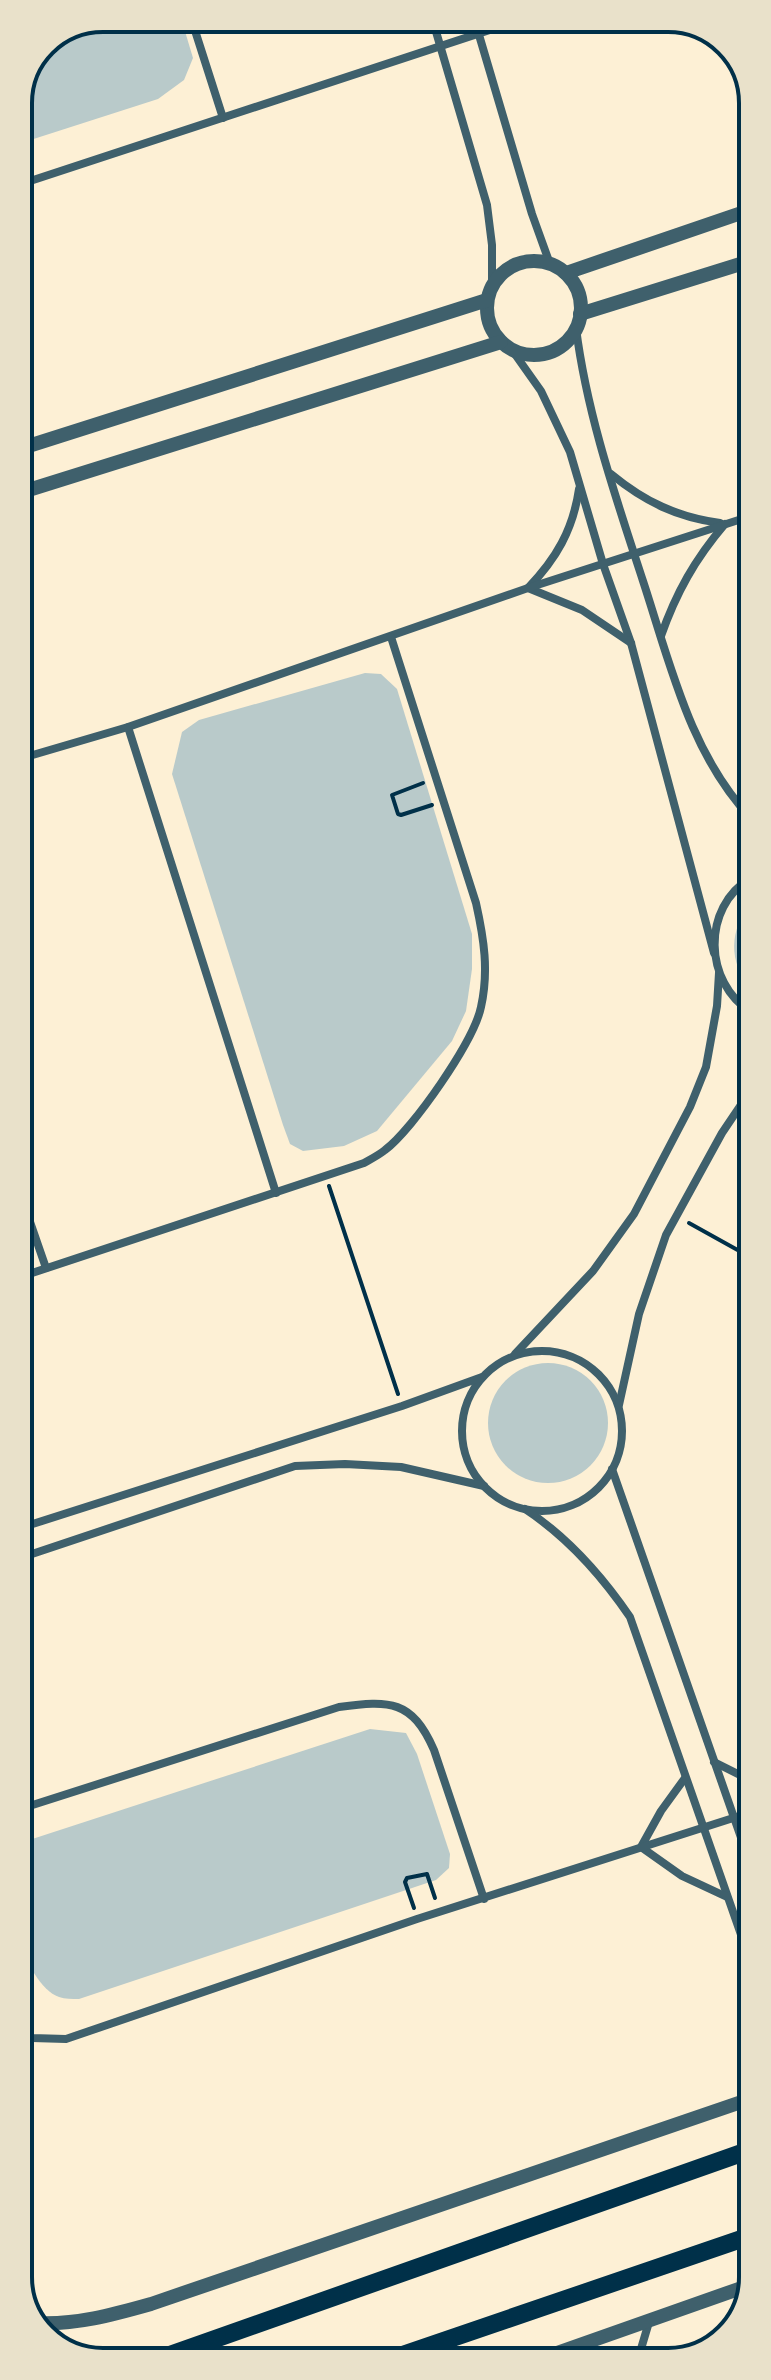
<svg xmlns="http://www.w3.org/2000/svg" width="771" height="2380" font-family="Inter,sans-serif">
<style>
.green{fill:#b9caca}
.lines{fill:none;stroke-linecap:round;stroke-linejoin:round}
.path{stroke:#003049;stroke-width:4}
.minor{stroke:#3f606c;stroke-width:8}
.tertiary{stroke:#3f606c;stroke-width:14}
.primary{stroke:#003049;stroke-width:18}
.rim{fill:none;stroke:#003049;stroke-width:4}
</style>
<rect width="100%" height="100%" fill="#fdf0d5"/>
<g class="green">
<polygon points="103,18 181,18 193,58 184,80 158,99 18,144 18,98 43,42"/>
<polygon points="365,673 381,674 397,689 472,934 472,969 466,1011 452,1041 377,1131 344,1146 303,1151 290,1144 283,1125 172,774 182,732 199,720"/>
<path d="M751,904v84c-23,-25 -22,-59 0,-84z"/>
<circle cx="548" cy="1423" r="60"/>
<path d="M370,1729l36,4 11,21 33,100 -1,14 -13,12 -357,119c-7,0 -14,0 -20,-2 -18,-6 -34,-37 -39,-55v-99z"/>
</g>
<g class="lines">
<g class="path">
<polyline points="423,783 392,795 398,814 401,815 432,805"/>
<polyline points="329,1186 398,1394"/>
<polyline points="689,1223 752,1258"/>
<polyline points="414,1908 405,1882 407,1878 427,1874 435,1898"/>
<polyline points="20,2064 26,2051"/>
</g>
<g class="minor">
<polyline points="191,18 223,118"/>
<polyline points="432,18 487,205 492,245 492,287"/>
<polyline points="474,18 532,214 550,264"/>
<polyline points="18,185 526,18"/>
<path d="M576,328c11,87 40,170 67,253 27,82 47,173 108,237"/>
<polyline points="512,350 541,391 570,452 603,564 631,643 714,953"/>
<path d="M611,474c34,28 66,43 109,49"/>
<path d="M579,489c-6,41 -23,70 -51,99l54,22 49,33"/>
<path d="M661,636c15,-43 34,-77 64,-112"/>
<polyline points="128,727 276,1193"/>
<polyline points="19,759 128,727 528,588 751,516"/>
<path d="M751,878c-50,29 -47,105 0,134"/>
<polyline points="19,1190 46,1268"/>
<path d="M20,1277l344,-114c7,-4 15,-8 21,-13 28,-21 89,-109 96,-143 8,-36 3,-68 -5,-104l-85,-266"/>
<circle cx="542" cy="1431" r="80"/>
<polyline points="515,1354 593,1271 634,1214 690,1107 706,1067 717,1006 719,973"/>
<polyline points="619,1405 639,1314 666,1235 722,1133 751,1090"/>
<polyline points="612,1469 752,1869"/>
<path d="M525,1509c41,27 77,67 105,108l123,352"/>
<polyline points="20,1528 402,1406 482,1377"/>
<polyline points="20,1558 295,1466 345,1464 401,1467 484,1486"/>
<polyline points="714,1762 752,1781"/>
<polyline points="685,1778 661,1811 641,1847 682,1876 727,1897"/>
<path d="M20,1809l319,-102c51,-7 73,-7 95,43l50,149"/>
<polyline points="20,2032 32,2038 66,2039 417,1919 752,1812"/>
<polyline points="638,2359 649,2322"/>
</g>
<g class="tertiary">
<circle cx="534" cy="308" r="47"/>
<polyline points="566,273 750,210"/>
<polyline points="580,314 750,261"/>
<polyline points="19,449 487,300"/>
<polyline points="19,493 501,342"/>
<path d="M36,2323c40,2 76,-8 115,-19l602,-206"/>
<polyline points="537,2360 750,2285"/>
</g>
<g class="primary">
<polyline points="385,2361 753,2235"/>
<polyline points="150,2362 753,2149"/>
</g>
</g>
<path d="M0 0H771V2380H0ZM103 32H668A71 71 0 0 1 739 103V2277A71 71 0 0 1 668 2348H103A71 71 0 0 1 32 2277V103A71 71 0 0 1 103 32Z" fill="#e9e1ca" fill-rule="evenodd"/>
<path class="rim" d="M103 32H668A71 71 0 0 1 739 103V2277A71 71 0 0 1 668 2348H103A71 71 0 0 1 32 2277V103A71 71 0 0 1 103 32Z"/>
</svg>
